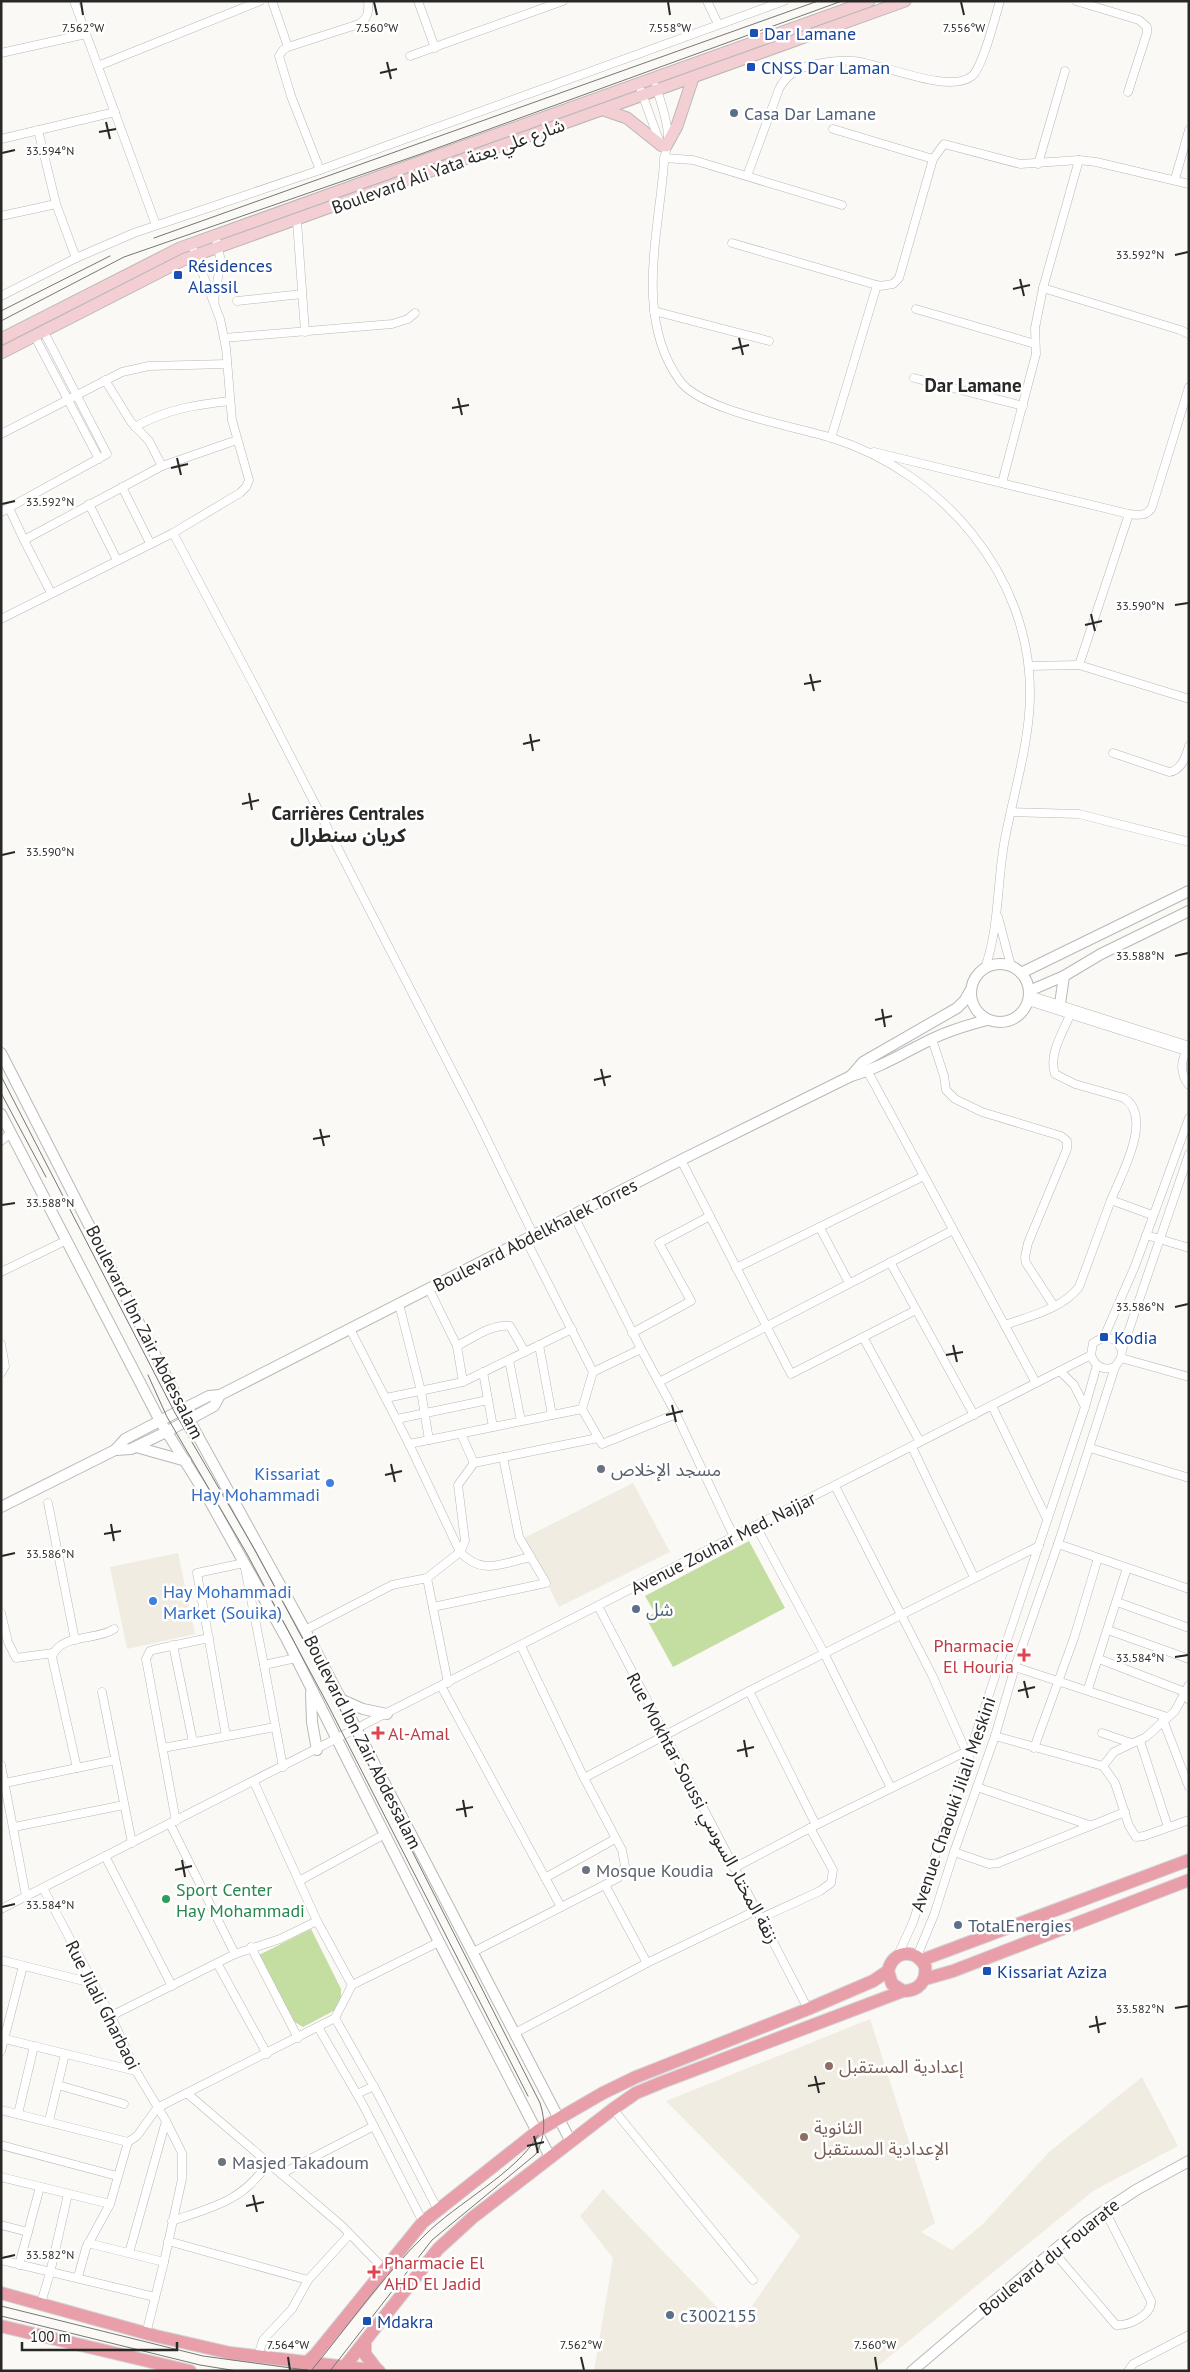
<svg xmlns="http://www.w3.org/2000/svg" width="1190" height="2372" font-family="'PT Sans','Noto Sans Arabic',sans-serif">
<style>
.built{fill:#f0ece1}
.green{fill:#c4dda1}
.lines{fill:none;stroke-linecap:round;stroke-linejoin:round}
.minor-casing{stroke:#bab8b5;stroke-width:9}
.tertiary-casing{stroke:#bab8b5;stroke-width:12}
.secondary-casing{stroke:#bab8b5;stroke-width:13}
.primary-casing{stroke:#d4d4d4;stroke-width:14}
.minor{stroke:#fff;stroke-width:8}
.tertiary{stroke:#fff;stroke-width:10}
.secondary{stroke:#f3cfd4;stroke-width:11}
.primary{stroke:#e89fa9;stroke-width:12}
.tram{stroke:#787775;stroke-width:1}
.ticks{fill:none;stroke:#282827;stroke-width:2}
.transit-dot{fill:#1a4fb4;stroke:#fff;stroke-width:2}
.service-dot{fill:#5c6f8a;stroke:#fff;stroke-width:2}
.worship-dot{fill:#6b7280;stroke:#fff;stroke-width:2}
.shop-dot{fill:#3f7fe0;stroke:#fff;stroke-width:2}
.health-dot{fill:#e0444e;stroke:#fff;stroke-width:2}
.leisure-dot{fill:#2e9e5b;stroke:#fff;stroke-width:2}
.education-dot{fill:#8d6e63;stroke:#fff;stroke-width:2}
.labels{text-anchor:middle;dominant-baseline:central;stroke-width:5;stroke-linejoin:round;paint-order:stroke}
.transit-label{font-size:18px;fill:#164399;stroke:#fff;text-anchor:start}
.service-label{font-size:18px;fill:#4e5e75;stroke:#fff;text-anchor:start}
.street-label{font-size:18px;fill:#282827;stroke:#fff}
.worship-label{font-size:18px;fill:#5b616d;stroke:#fff;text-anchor:start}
.shop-label{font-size:18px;fill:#366cbe;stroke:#fff;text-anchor:end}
.health-label{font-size:18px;fill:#be3a42;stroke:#fff;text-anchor:start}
.leisure-label{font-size:18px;fill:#27864d;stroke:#fff;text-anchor:start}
.education-label{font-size:18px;fill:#785e54;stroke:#fff;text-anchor:start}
.neighbourhood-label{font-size:19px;font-weight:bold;fill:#282827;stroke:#fff}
.ticks-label{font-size:12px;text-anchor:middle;fill:#282827;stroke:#fff;stroke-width:5;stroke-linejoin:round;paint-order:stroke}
</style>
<rect width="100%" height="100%" fill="#faf9f5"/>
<g class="built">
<polygon points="633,1483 670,1552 559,1607 524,1538"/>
<polygon points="178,1553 195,1634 127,1649 110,1567"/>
<polygon points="870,2019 935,2223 921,2232 952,2250 983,2224 1049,2152 1142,2077 1178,2146 1093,2191 872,2371 594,2371 613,2258 580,2216 603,2189 737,2328 800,2236 666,2101"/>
</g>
<g class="green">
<polygon points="749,1541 785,1608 673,1667 646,1618 655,1613 645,1596"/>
<polygon points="311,1929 341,1989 341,2007 303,2027 293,2021 259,1955"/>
</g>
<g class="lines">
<defs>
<g id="minor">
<polyline points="74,1 156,225"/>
<polyline points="272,1 288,47"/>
<polyline points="418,1 435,48"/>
<polyline points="707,1 718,24"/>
<polyline points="1076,1 1139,20 1147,27 1147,33 1128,92"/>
<polyline points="1,53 86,34"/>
<polyline points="410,56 563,1"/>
<polyline points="98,66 260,1"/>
<path d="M656,87c5,15 11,32 12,48 0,9 -3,18 -4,27 -5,71 -30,156 16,219 22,30 114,45 152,57 110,35 198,136 198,255 0,50 -17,101 -26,151 -7,41 -5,84 -19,124"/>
<polyline points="641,91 660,143"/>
<polyline points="833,129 933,159"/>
<polyline points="38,130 56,204 76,258"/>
<polyline points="1,139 115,112"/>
<polyline points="664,158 693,160 842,205"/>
<polyline points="1038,164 1065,71"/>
<path d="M320,170l-29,-74 -12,-40 4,-6 5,-3 71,-23c9,-6 10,-12 9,-23"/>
<path d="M747,176l32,-87c7,-14 18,-21 33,-24 13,-3 28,-5 41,-4 29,2 96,34 119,15 11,-9 23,-59 28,-75"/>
<polyline points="1175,179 1189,130"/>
<polyline points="1,216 56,204"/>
<polyline points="297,221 305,332"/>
<polyline points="732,243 880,286 893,284 899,278 933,159 944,144 1020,164 1079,160 1096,162 1189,184"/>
<polyline points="194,251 220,319 226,348 232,420 249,480 246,487 240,493 173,533 256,689 477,1119 534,1236"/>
<polyline points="1043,288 1180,330 1189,334"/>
<polyline points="1,296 76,258 134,233 320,170 784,1"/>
<polyline points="214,300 221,261 215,235"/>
<polyline points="237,301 302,294"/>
<polyline points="916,309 1035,344"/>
<polyline points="654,311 769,341"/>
<polyline points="35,337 99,459"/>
<polyline points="224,338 392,324 408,319 415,313"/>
<polyline points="914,378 1023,406"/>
<polyline points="105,380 131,422 149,441 162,466"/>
<path d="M135,427c32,-18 59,-22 95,-26"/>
<polyline points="1,434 122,372 149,366 227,364"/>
<polyline points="831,438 877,285"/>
<path d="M874,452l255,62c9,1 18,3 23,-7l37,-120"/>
<polyline points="1002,483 1036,354 1035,328 1043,288 1079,160"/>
<polyline points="122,487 150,543"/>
<polyline points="89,504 117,560"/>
<polyline points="9,508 24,540"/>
<polyline points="1,512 107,454 44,332"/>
<polyline points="51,593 24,540 162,466 237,440"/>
<polyline points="1,619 173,533"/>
<polyline points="1079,665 1129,514"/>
<polyline points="1029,666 1079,665 1189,699"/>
<path d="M1113,753l56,19c12,-1 17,-15 20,-26"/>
<polyline points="1011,812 1079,814 1189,842"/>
<polyline points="998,917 1011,966"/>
<polyline points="1029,995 1189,1046"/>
<polyline points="1028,1001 1186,1051"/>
<path d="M1070,1015c-7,17 -22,40 -15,59l20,10 49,14c30,19 -3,77 -13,102"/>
<polyline points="932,1039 944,1076 946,1090 955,1099 982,1112 1061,1136 1067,1141 1067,1149 1028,1243 1025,1257 1026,1263 1054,1306"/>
<path d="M1188,1049c-8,12 -8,25 1,36"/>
<polyline points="868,1072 1036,1383"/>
<polyline points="1,1141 11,1133"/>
<polyline points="681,1160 791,1374 916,1310"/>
<polyline points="574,1216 641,1349 676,1414 734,1537"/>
<polyline points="820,1228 849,1283"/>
<polyline points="1146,1235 1189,1248"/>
<polyline points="526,1240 593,1372 641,1349"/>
<polyline points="890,1262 974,1415"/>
<polyline points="736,1268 924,1176"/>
<polyline points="1,1272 67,1240"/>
<polyline points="429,1289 457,1346 463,1382"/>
<polyline points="399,1304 421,1391 429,1440"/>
<path d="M1005,1325c25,-9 57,-16 74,-38l32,-87 41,15"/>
<polyline points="632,1333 691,1301 659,1243 710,1216"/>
<polyline points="863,1337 920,1442"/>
<polyline points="1104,1337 1135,1266 1189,1118"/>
<polyline points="1,1344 5,1366 1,1373"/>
<polyline points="539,1345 552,1415"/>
<path d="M457,1346c14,-7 36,-23 53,-20l15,26"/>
<path d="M1122,1350l-6,-10 -12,-3 -11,6 -2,12c4,12 13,16 24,12l6,-9 1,-8 67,-196"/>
<polyline points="1121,1358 1189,1377"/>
<polyline points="509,1360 521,1421"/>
<polyline points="1060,1371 1074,1385 1085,1407"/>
<polyline points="483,1372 493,1427"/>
<polyline points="659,1382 953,1230"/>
<polyline points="386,1398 463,1382 572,1329"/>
<polyline points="992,1406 1047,1519"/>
<polyline points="582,1409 602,1444 676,1414"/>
<polyline points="397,1419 488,1400"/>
<polyline points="461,1434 474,1463"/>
<polyline points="409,1444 582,1409 593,1372"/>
<polyline points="912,1447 974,1577"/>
<polyline points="1090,1448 1189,1478"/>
<polyline points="835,1486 932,1675 969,1758"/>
<polyline points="48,1503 75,1640"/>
<polyline points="756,1526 824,1653 891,1788"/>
<polyline points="1058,1544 1189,1589"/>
<path d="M531,1557c-28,6 -49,19 -71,-5l5,-11 -7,-56 16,-22 124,-25"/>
<polyline points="427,1578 448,1683"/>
<polyline points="1117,1602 1189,1628"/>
<polyline points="598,1606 808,2009"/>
<polyline points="433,1607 546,1583 519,1537 503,1457"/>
<polyline points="1,1613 8,1642 16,1658 53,1653"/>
<polyline points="305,1630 392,1585 427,1578 460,1552 409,1444 350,1329"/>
<polyline points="1108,1630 1189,1659"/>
<polyline points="173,1645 193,1742"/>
<polyline points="1099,1659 1185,1692 1189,1700"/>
<polyline points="1015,1667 1167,1717"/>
<polyline points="441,1686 561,1907"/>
<polyline points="1088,1689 1127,1568"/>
<polyline points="749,1691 816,1825"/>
<polyline points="102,1692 132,1843"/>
<polyline points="1163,1720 1189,1787"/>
<polyline points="1102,1733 1131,1743"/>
<polyline points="226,1736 197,1573 244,1563 264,1665"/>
<polyline points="995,1736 1103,1766 1115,1783 1129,1826 1136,1837 1144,1836 1189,1820"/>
<polyline points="1140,1741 1168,1827"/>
<polyline points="163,1748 275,1727"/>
<polyline points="1034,1748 1074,1638 1098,1558"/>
<polyline points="1,1765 26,1896"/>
<polyline points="1103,1766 1114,1752 1146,1737 1175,1711 1189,1685"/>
<polyline points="283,1767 264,1665 296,1658"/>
<path d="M77,1768l-25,-111c8,-24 45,-16 62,-28"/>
<polyline points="584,1778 749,1691 1039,1546"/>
<polyline points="254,1782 317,1921 352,1985"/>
<polyline points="5,1783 115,1760"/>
<polyline points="977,1787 1089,1825"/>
<polyline points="176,1821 146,1659 150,1651 157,1649 209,1638"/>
<polyline points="170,1824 235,1954"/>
<polyline points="14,1827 124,1805"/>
<polyline points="954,1852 989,1864 998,1863 1125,1812"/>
<polyline points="105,1856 172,1986"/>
<polyline points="734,1868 810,1828 965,1752"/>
<polyline points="545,1878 615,1839"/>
<polyline points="299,1881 385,1834"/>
<polyline points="605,1885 647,1963"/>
<polyline points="43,1888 111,2016 136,2071 166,2121 182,2153 182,2179 164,2262 146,2334"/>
<polyline points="1,1909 1091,1355"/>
<polyline points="761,1918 820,1891 831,1883 833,1870 810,1828"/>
<polyline points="251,1947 298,2038"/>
<polyline points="473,1952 618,1878 625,1866 622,1850 584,1778 521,1646"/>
<polyline points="898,1955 913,1922 1085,1407 1097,1365"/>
<polyline points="917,1956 934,1915 954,1852 995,1736 1015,1667 1058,1544 1115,1367"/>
<polyline points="1,1960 92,1983"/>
<polyline points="217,1963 267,2054"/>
<polyline points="111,2016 235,1954 280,1939 317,1921"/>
<polyline points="335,2018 378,2094 438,2210"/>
<polyline points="318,2027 362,2103 423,2222"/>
<polyline points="515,2033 647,1963 757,1910"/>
<polyline points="1,2038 136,2071"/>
<polyline points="1,2051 23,1966"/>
<polyline points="58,2085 124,2104"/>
<polyline points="188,2094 342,2226 384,2269"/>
<polyline points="357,2094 374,2086"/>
<polyline points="613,2109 753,2280"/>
<polyline points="1,2110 128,2142 137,2136 157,2108 335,2018 352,1985 439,1942"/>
<polyline points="18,2114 34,2046"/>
<polyline points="49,2121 65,2054"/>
<polyline points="1,2145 117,2176"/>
<polyline points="281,2174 374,2126"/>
<polyline points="1,2177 110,2204"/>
<path d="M172,2221c41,-14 71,-20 96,-58"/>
<polyline points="1,2225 28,2232"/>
<polyline points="168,2241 308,2280 350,2234"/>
<polyline points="88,2243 164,2262"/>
<path d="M1052,2250l64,75c13,1 36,-10 35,-24l-47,-92"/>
<polyline points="129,2253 166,2121"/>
<polyline points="1,2260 155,2297"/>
<polyline points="19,2265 40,2187"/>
<polyline points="78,2277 86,2248 110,2204 128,2142"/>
<polyline points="41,2303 50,2273 68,2194"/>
<polyline points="258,2356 263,2340 292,2309 308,2280"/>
<polyline points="1128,2371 1133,2364 1189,2335"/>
</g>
<g id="tertiary">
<circle cx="1000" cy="993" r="29"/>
<polyline points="1021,973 1189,891"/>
<polyline points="1029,991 1064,976 1101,954 1189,911"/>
<polyline points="1060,1004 1064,976"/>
<polyline points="1,1053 183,1409 305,1630 570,2140"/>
<polyline points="851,1076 863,1062 957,1008 965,1000 970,991"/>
<polyline points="1,1114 160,1421 208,1498 286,1638 439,1942 550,2157"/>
<polyline points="136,1447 186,1461"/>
<polyline points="115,1450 131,1449 166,1432 214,1406 220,1395"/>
<path d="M1,1507l114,-57 10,-11 50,-26 34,-17 11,-1 461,-235 170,-84c29,-8 54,-24 81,-37 18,-9 36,-14 55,-19"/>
<polyline points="311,1693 312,1722 317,1750"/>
<polyline points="340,1699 363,1709 387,1714"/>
<polyline points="912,2371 1086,2223 1136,2190 1189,2161"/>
</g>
<g id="secondary">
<polyline points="604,110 627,118 662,146"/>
<polyline points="666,146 677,126 693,78"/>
<polyline points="1,339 180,248 869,1"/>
<polyline points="1,353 185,259 905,1"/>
</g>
<g id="primary">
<polyline points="922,1960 1189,1860"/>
<polyline points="925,1979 953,1971 1189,1880"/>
<polyline points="1,2293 156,2336 230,2353 379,2371"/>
<polyline points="1,2326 190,2371"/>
<polyline points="365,2341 365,2354 378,2371"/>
<polyline points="297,2371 315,2355 423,2222 539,2130 603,2093 636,2077 808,2009 873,1981 888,1971"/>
<path d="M341,2371l97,-122 34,-31 141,-109 23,-16 24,-10 243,-92c16,0 24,-10 22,-25 -10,-18 -32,-16 -37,5l4,13 11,7"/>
</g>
</defs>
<use href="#minor" class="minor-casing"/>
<use href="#tertiary" class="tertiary-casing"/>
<use href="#secondary" class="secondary-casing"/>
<use href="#primary" class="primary-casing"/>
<use href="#minor" class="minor"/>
<use href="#tertiary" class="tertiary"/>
<use href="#secondary" class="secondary"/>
<use href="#primary" class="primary"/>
<g class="tram">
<polyline points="154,238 818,1"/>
<polyline points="1,311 110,256"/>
<polyline points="1,321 124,257 418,155 842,1"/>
<path d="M1,1076l174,337 80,137 81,151 204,402c6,19 5,34 -4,51l-104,86 -102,131"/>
<polyline points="1,1093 46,1177"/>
<polyline points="148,1375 167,1417 247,1554 328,1705 528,2096"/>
<polyline points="1,2306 203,2356 313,2371"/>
<polyline points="1,2316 200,2365 237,2371"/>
<path d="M311,2371c37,-45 71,-94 113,-135 32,-33 93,-63 114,-101"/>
</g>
</g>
<path class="ticks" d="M81,2l2,13M374,2l3,13M668,2l2,13M961,2l3,13M387,62l4,17M380,73l17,-4M106,122l4,17M99,132l17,-3M2,153l13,-3M1175,255l13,-3M1020,279l4,17M1013,289l17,-4M739,338l4,17M732,349l17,-4M458,398l4,17M452,408l17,-3M177,458l4,17M171,468l17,-4M2,504l13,-3M1175,605l13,-2M1091,614l4,17M1085,625l17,-4M810,674l4,17M804,684l17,-3M530,734l3,17M523,744l17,-4M249,793l3,17M242,804l17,-4M2,855l13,-3M1175,956l13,-3M882,1009l3,18M875,1020l17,-4M601,1069l4,17M594,1080l17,-4M320,1129l4,17M313,1139l17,-3M2,1205l13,-2M1175,1307l13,-3M953,1345l4,17M946,1355l17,-3M672,1405l4,17M666,1415l17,-4M391,1464l4,18M385,1475l17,-4M111,1524l3,17M104,1534l17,-3M2,1556l13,-3M1175,1657l13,-2M1024,1681l4,17M1018,1691l17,-4M744,1740l3,17M737,1751l17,-4M463,1800l3,17M456,1810l17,-3M182,1860l3,17M175,1870l17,-4M2,1907l13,-3M1175,2008l13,-2M1096,2016l3,17M1089,2027l17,-4M815,2076l4,17M808,2086l17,-3M534,2136l4,17M527,2146l17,-4M253,2195l4,17M246,2206l18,-4M2,2258l13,-3M288,2357l2,13M581,2357l3,13M875,2357l2,13"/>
<g class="transit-dot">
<rect x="749" y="28" width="10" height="10" rx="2.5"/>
<rect x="746" y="62" width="10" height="10" rx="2.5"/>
<rect x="173" y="270" width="10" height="10" rx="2.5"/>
<rect x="1099" y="1332" width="10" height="10" rx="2.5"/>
<rect x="982" y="1966" width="10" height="10" rx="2.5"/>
<rect x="362" y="2316" width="10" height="10" rx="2.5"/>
</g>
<g class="service-dot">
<circle cx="734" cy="113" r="5"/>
<circle cx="636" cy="1609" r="5"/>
<circle cx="958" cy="1925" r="5"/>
<circle cx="670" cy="2315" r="5"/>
</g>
<g class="worship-dot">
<circle cx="601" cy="1469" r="5"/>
<circle cx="586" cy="1870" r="5"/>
<circle cx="222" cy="2162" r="5"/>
</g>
<g class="shop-dot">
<circle cx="330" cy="1483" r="5"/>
<circle cx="153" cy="1601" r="5"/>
</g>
<g class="health-dot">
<path d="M1021.5 1647.5h5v5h5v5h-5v5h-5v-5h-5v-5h5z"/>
<path d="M375.5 1725.5h5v5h5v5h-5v5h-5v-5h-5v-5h5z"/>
<path d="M371.5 2264.5h5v5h5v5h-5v5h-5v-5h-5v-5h5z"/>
</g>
<circle class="leisure-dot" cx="166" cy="1899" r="5"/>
<g class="education-dot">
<circle cx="829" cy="2066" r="5"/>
<circle cx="804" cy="2137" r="5"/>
</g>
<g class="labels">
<g class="transit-label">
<text x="764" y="33">Dar Lamane</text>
<text x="761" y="67">CNSS Dar Laman</text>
<text x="188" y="265">Résidences<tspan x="188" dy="21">Alassil</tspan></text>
<text x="1114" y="1337">Kodia</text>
<text x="997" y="1971">Kissariat Aziza</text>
<text x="377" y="2321">Mdakra</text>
</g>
<g class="service-label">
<text x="744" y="113">Casa Dar Lamane</text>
<text x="646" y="1609">شل</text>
<text x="968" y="1925">TotalEnergies</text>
<text x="680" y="2315">c3002155</text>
</g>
<g class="street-label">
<text transform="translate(448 166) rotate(-20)">Boulevard Ali Yata شارع علي يعتة</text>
<text transform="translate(535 1235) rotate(-27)">Boulevard Abdelkhalek Torres</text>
<text transform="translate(145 1332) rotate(63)">Boulevard Ibn Zair Abdessalam</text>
<text transform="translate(723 1543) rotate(-27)">Avenue Zouhar Med. Najjar</text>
<text transform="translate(363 1742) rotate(63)">Boulevard Ibn Zair Abdessalam</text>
<text transform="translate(953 1804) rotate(-71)">Avenue Chaouki Jilali Meskini</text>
<text transform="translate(703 1808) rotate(62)">Rue Mokhtar Soussi زنقة المختار السوسي</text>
<text transform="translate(103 2005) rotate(63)">Rue Jilali Gharbaoi</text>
<text transform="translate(1049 2257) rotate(-39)">Boulevard du Fouarate</text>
</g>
<g class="worship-label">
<text x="611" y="1469">مسجد الإخلاص</text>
<text x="596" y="1870">Mosque Koudia</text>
<text x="232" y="2162">Masjed Takadoum</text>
</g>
<g class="shop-label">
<text x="320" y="1473">Kissariat<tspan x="320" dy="21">Hay Mohammadi</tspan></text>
<text x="163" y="1591" text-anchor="start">Hay Mohammadi<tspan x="163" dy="21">Market (Souika)</tspan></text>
</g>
<g class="health-label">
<text x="1014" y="1645" text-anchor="end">Pharmacie<tspan x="1014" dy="21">El Houria</tspan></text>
<text x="388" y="1733">Al-Amal</text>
<text x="384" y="2262">Pharmacie El<tspan x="384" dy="21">AHD El Jadid</tspan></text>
</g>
<g class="leisure-label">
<text x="176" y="1889">Sport Center<tspan x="176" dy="21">Hay Mohammadi</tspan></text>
</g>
<g class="education-label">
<text x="839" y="2066">إعدادية المستقبل</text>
<text x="814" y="2127">الثانوية<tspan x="814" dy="21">الإعدادية المستقبل</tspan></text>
</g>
<g class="neighbourhood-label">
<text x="973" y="385">Dar Lamane</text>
<text x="348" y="813">Carrières Centrales<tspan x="348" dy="22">كريان سنطرال</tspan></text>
</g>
</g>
<g class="ticks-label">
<text x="83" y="32">7.562°W</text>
<text x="377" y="32">7.560°W</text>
<text x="670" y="32">7.558°W</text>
<text x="964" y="32">7.556°W</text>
<text x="50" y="155">33.594°N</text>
<text x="1140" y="259">33.592°N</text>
<text x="50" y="506">33.592°N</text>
<text x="1140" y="610">33.590°N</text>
<text x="50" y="856">33.590°N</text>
<text x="1140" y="960">33.588°N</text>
<text x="50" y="1207">33.588°N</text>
<text x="1140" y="1311">33.586°N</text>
<text x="50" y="1558">33.586°N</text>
<text x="1140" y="1662">33.584°N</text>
<text x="50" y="1909">33.584°N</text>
<text x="1140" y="2013">33.582°N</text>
<text x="50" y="2259">33.582°N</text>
<text x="288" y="2349">7.564°W</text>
<text x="581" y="2349">7.562°W</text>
<text x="875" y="2349">7.560°W</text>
</g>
<rect width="1190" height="2372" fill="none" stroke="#282827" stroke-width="5"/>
<path d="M22 2342v8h155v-8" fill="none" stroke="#282827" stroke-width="2.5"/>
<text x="30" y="2342" font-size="15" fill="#282827" stroke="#ffffff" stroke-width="4" paint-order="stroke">100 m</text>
</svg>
